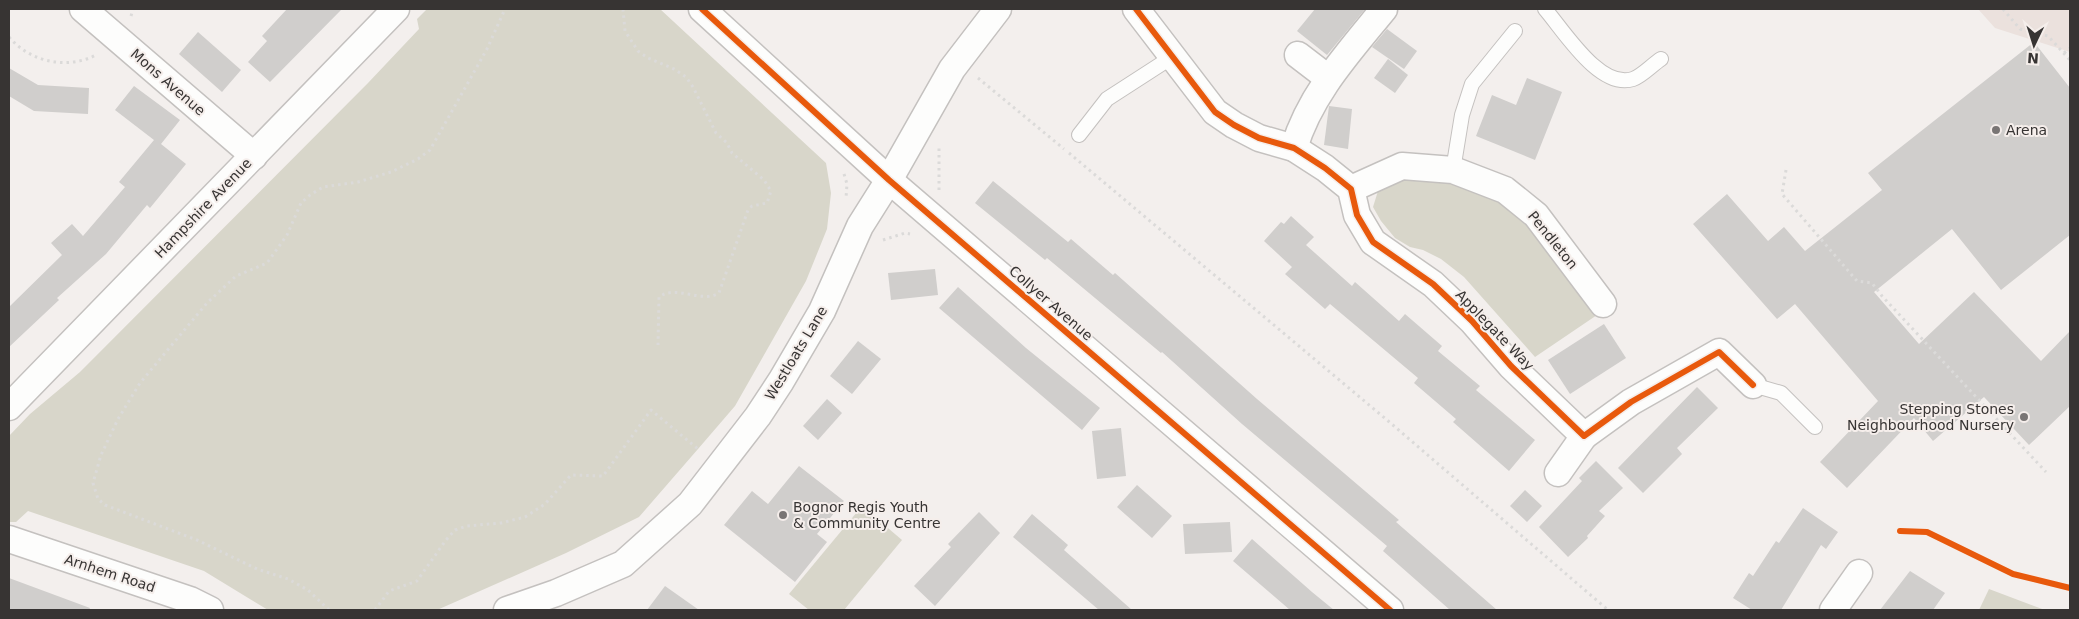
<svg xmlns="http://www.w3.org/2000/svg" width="2079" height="619" font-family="'DejaVu Sans',sans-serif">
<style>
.built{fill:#ebe1dd}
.green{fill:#d8d6ca}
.building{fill:#d0cecc}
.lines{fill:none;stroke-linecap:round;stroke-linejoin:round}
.service-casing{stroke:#c4c1bf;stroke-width:16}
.minor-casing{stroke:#c4c1bf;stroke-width:29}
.path{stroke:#dbdad9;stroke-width:3;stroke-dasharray:2.5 4;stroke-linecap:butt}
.service{stroke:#fdfdfc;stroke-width:14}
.minor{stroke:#fdfdfc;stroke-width:26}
.cycleway-casing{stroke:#f5eeeb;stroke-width:9}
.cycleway{stroke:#e8590c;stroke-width:6}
.poi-dot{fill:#797574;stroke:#f5eeeb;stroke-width:2}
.labels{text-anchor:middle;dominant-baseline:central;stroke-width:4;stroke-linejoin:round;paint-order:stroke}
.street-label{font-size:14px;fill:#373433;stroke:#f5eeeb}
.poi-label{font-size:14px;fill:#373433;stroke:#f5eeeb;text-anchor:start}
</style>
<rect width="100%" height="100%" fill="#f3efed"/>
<polygon class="built" points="1978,9 2070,9 2070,52 1995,28"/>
<g class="green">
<polygon points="427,9 660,9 826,163 831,193 827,229 806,281 735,406 698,449 639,517 566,553 437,610 268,610 204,571 28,511 16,522 9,522 9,436 30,414 80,372 368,83 419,29 417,19"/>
<path d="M1404,177c28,2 60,5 87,17 37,17 80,87 106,121l-62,42 -71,-80 -23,-18 -18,-9 -13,-3 -15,-9 -14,-17 -8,-14 5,-16z"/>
<polygon points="862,506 902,540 844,610 809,610 789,594"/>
<polygon points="1989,589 2045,610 1979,610"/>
</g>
<g class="building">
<polygon points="287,9 342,9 270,82 248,62 267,41 262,36"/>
<polygon points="1315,9 1365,9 1327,55 1297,31"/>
<polygon points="1387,29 1417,51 1404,69 1372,47"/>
<polygon points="198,32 241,70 222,92 179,54"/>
<polygon points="2034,42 2070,88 2070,235 2001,290 1952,229 1874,292 1919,344 1974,292 2041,361 2070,331 2070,406 2029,445 1984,397 1933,441 1914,418 1847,488 1820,462 1878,401 1795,304 1777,319 1693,224 1727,194 1768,241 1784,227 1805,251 1882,190 1868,173"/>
<polygon points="1388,59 1408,75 1395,93 1374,78"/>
<polygon points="9,68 38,85 89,88 88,114 34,111 9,96"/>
<polygon points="1527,78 1562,92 1535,160 1476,136 1492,95 1516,105"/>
<polygon points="134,86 180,120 161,144 186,164 150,208 147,205 106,254 57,298 59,300 9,347 9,307 62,255 51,243 72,224 83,236 125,187 119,182 154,140 115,110"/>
<polygon points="1329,106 1352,109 1348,149 1324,145"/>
<polygon points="993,181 1068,242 1071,239 1113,275 1115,273 1257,399 1399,520 1396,522 1497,610 1450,610 1383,551 1387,546 1242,424 1162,352 1161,353 1047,258 1045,260 975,203"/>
<polygon points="1291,216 1314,237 1306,245 1352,286 1355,282 1399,321 1405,314 1442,346 1438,351 1480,386 1476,390 1535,440 1509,471 1453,422 1456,419 1414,383 1418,378 1330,304 1325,309 1285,274 1292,267 1264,241 1281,222 1284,224"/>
<polygon points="935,269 938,295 891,300 888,273"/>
<polygon points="958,287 1026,348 1100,408 1082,430 939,308"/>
<polygon points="1604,324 1626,358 1570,394 1548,360"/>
<polygon points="858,341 881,359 852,394 830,376"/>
<polygon points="1697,387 1718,408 1677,448 1682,454 1643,493 1618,468"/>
<polygon points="827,399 842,413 818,440 803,426"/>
<polygon points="1121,428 1126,476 1097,479 1092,431"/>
<polygon points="1596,461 1623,488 1599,511 1605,516 1587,536 1588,538 1568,557 1539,527 1582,481 1579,478"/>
<polygon points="799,466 844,501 817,534 827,542 795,582 724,525 752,491 768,504"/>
<polygon points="1137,485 1172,516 1152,538 1117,507"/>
<polygon points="1525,490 1542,506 1527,522 1510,506"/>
<polygon points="1803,508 1838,532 1826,549 1821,545 1781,610 1752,610 1733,598 1749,573 1753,576 1776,541 1779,543"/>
<polygon points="979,512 1000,533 935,606 914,586 951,547 948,544"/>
<polygon points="1032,514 1068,545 1064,550 1132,610 1099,610 1013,537"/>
<polygon points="1230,522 1232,552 1185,554 1183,524"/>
<polygon points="1252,539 1312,592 1334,610 1290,610 1233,561"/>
<polygon points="1910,571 1945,593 1933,610 1880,610"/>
<polygon points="9,578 90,608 89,610 9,610"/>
<polygon points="665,586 699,610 647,610"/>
</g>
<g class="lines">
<defs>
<g id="service">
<path d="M1545,9c19,22 55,81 88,70 9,-3 20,-15 28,-20"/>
<polyline points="1079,135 1107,99 1172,57"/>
<polyline points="1453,170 1462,115 1472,84 1515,31"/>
<polyline points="1753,385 1781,393 1815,427"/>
</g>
<g id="minor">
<polyline points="83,9 254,156"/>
<polyline points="702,9 889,180 1390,610"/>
<polyline points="1136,9 1215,112 1234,125 1259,138 1294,148 1325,168 1351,189 1357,215 1373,242 1433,284 1472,321 1511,366 1584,436 1631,402 1719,352 1753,385"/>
<polyline points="1298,55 1328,78"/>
<path d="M1294,148c16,-54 55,-96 90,-139"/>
<polyline points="1351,189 1402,166 1453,170 1505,190 1536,215 1603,304"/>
<polyline points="9,407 396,9"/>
<polyline points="1558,473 1584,436"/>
<polyline points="9,539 190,600 210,610"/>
<polyline points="507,610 556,593 623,564 690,504 758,416 781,381 822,311 860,226 889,180 952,69 998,9"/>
<polyline points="1833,610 1859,573"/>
</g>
</defs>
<use href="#service" class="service-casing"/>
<use href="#minor" class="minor-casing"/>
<g class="path">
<path d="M623,9l2,22 13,20 10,7 26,11 12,8 7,10 23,46 11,10 5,10 32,27 7,11 -4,12 -15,3 -4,4 -29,83c-17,11 -43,-9 -60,4l-1,48"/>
<polyline points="2003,9 2020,29 2048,36 2070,60"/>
<polyline points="131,16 133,9"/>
<path d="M9,37c21,25 58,33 87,18"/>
<polyline points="2064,53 2070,48"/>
<polyline points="978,78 1064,149"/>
<polyline points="1069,153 1387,420 1608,610"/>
<polyline points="1786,170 1782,194 1857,281 1872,283 1882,296 2046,472"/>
<polyline points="844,174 847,184 846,198"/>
<polyline points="939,190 939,146"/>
<polyline points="883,240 905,233 910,234"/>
<polyline points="329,610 308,590 288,579 257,569 197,540 105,505 98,499 93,483 101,455 118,419 140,383 207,303 236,276 267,263 287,235 301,203 310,195 323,187 358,182 391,172 418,159 430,150 487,49 505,9"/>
<polyline points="375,610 389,591 417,581 446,540 455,530 467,526 501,523 525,517 545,504 571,475 603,476 651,410 698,449"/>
</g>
<use href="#service" class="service"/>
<use href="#minor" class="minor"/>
<defs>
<g id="cycleway">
<polyline points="702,9 889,180 1390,610"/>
<polyline points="1136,9 1215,112 1234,125 1259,138 1294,148 1325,168 1351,189 1357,215 1373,242 1433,284 1472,321 1511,366 1584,436 1631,402 1719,352 1753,385"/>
<polyline points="1900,531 1927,532 2013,574 2070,588"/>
</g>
</defs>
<use href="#cycleway" class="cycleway-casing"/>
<use href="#cycleway" class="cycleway"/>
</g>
<g class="poi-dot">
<circle cx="1996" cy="130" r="5"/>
<circle cx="2024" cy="417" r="5"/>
<circle cx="783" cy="515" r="5"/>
</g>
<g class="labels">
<g class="street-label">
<text transform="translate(168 82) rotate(41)">Mons Avenue</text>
<text transform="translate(203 208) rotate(-46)">Hampshire Avenue</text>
<text transform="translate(1553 240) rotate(51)">Pendleton</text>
<text transform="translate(1051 303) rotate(41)">Collyer Avenue</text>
<text transform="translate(1495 330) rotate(46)">Applegate Way</text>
<text transform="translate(796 353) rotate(-59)">Westloats Lane</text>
<text transform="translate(110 573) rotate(18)">Arnhem Road</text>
</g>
<g class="poi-label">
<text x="2006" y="130">Arena</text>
<text x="2014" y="409" text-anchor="end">Stepping Stones<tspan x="2014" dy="16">Neighbourhood Nursery</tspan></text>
<text x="793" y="507">Bognor Regis Youth<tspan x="793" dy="16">&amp; Community Centre</tspan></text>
</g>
</g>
<rect width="2079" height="619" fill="none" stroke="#373433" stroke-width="20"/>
<g transform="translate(2034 45) rotate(184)" stroke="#f5eeeb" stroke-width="4" paint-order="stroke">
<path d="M0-4L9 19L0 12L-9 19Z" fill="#373433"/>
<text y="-8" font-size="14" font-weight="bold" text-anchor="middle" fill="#373433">N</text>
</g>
</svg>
